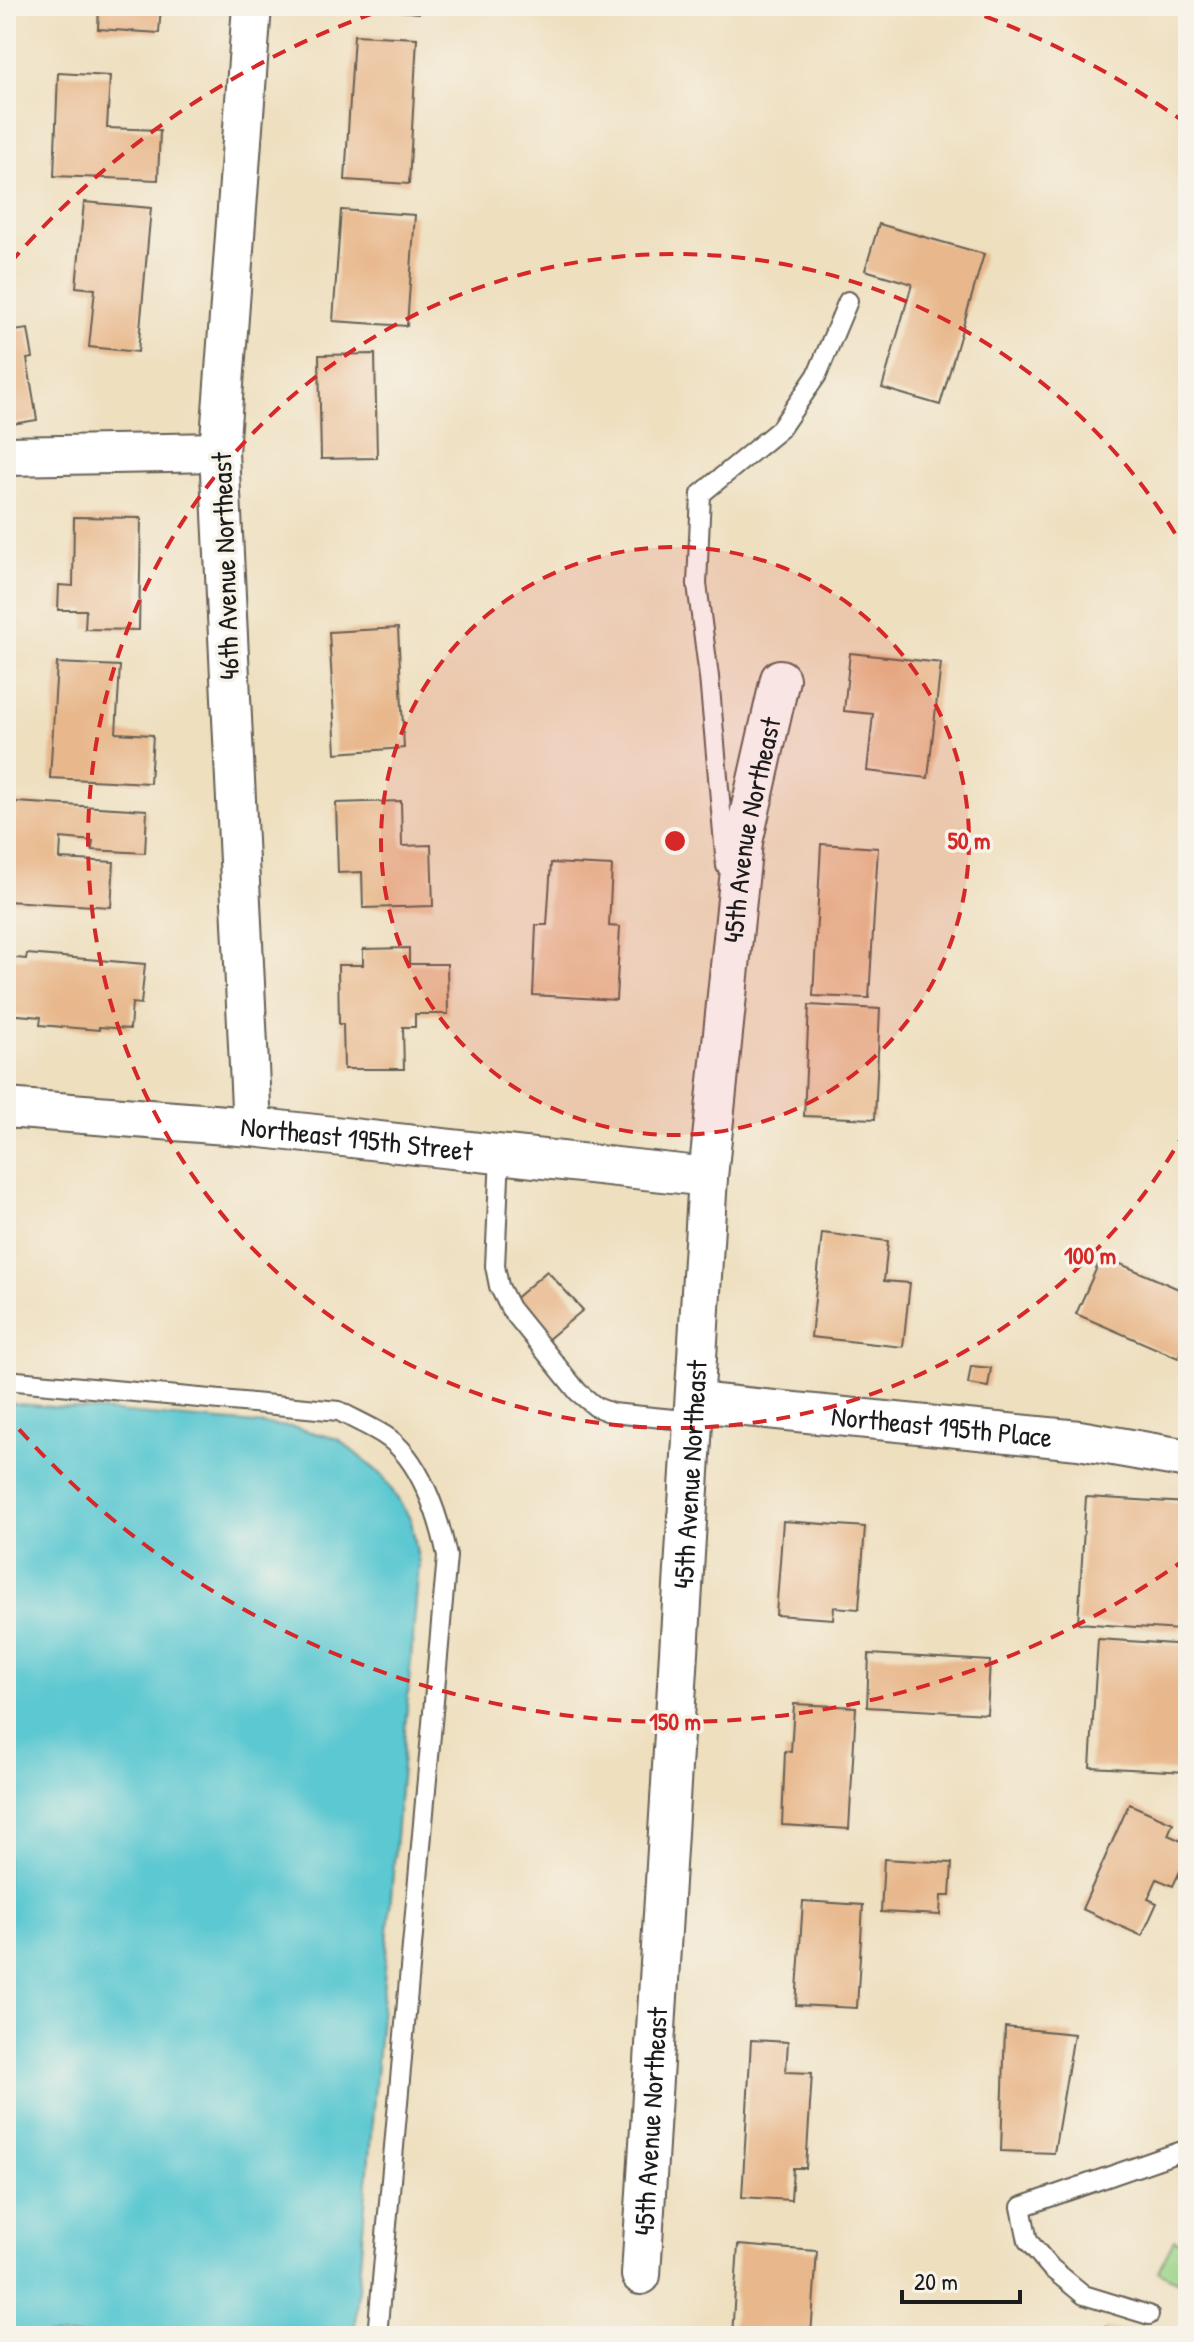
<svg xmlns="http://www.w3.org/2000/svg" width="1194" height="2342" font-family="'Patrick Hand',sans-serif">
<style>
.green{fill:#99d386;stroke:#5a7851;stroke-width:2}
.water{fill:#5bc8d1;stroke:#3c7276;stroke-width:2}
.building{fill:#e8b88c}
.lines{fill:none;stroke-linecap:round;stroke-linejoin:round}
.lane-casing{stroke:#666055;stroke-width:22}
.street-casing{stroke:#666055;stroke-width:42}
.lane{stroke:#fff;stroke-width:18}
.street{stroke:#fff;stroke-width:38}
.ring{fill:none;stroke:#d62828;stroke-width:4;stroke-dasharray:14 10}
.labels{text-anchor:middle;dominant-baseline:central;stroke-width:7;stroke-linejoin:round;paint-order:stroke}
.street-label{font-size:28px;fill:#1c1c1c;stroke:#f7f3e8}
.centre{fill:#d62828;stroke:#f7f3e8;stroke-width:4}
.ring-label{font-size:24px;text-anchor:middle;font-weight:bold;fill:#d62828;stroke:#f7f3e8;stroke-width:7;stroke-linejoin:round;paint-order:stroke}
</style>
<rect width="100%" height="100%" fill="#f7f3e8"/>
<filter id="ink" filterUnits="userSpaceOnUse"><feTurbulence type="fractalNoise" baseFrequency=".0125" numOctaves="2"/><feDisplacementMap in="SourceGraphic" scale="16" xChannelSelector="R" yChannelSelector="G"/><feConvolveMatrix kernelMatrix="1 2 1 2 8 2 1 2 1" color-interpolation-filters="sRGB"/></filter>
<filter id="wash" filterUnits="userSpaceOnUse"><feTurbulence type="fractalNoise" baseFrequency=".006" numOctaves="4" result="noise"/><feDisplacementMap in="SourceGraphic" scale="32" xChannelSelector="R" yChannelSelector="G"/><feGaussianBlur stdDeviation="1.8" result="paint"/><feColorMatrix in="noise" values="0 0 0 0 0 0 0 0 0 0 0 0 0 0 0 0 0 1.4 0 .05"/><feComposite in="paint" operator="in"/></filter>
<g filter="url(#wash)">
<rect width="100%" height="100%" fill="#eedfbf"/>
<polygon class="green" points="1174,2239 1188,2246 1188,2286 1158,2271"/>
<polygon class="water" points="6,1403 292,1427 338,1439 383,1476 411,1520 419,1564 354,2336 6,2336"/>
<g id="blocks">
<g class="building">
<polygon points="99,6 161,6 159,33 98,29"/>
<polygon points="368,6 420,6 419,13 367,8"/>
<polygon points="354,35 417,38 409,184 345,180"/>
<polygon points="58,73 110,76 107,128 160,130 158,180 54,176"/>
<polygon points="84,202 151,208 138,352 89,347 95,289 76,287"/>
<polygon points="341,210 415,215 407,326 333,321"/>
<polygon points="879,224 984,254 940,405 882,388 912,284 865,270"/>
<polygon points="28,329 33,358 27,359 37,420 6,425 6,332"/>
<polygon points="375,354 377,458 321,459 319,355"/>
<polygon points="74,517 141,518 139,630 85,629 86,610 58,610 59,585 73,586"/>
<polygon points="398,628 404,748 336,753 329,632"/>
<polygon points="850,653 941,663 928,778 867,771 873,714 844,711"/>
<polygon points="57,663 120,666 116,733 153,735 150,783 50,778"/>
<polygon points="401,801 402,846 431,845 433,906 363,908 362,872 338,873 336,803"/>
<polygon points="15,802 147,810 145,853 92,850 93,841 61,838 60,859 114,862 111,907 6,901 6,864 12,864"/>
<polygon points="821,844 878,848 869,998 813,996"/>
<polygon points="551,863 612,866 609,926 620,927 616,1000 533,995 536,925 547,925"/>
<polygon points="409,948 409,964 447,964 448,1014 415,1014 415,1027 403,1027 404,1069 344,1069 343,1024 339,1024 338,965 363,965 363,949"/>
<polygon points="27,954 145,964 141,1004 132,1003 130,1029 99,1027 99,1030 40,1025 41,1017 6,1014 6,957 26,959"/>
<polygon points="809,1005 880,1009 875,1119 804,1116"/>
<polygon points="822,1233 888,1241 884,1281 910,1283 903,1347 811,1337"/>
<polygon points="1102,1256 1188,1293 1188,1337 1178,1358 1076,1314"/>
<polygon points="547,1271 583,1310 547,1340 512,1301"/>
<polygon points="971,1366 991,1368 988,1387 968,1384"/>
<polygon points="1086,1497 1188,1503 1180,1630 1078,1623"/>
<polygon points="783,1521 865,1527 859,1609 834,1607 833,1619 776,1615"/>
<polygon points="1098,1639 1188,1645 1188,1772 1090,1767"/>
<polygon points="869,1654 990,1661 987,1714 867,1707"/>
<polygon points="794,1704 856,1707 849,1829 782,1825 785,1751 791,1752"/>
<polygon points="1129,1804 1173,1823 1168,1835 1188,1844 1188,1854 1173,1886 1157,1879 1148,1899 1157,1903 1142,1936 1082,1909"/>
<polygon points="884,1859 952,1863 950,1896 941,1896 940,1915 881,1912"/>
<polygon points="803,1901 863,1905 857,2008 796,2005"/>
<polygon points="1005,2027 1074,2034 1054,2153 1001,2151"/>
<polygon points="751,2040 788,2042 786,2072 812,2073 806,2168 793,2168 791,2200 742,2197"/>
<polygon points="738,2245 817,2251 811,2336 732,2336"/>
<polygon points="1105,2327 1138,2335 1138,2336 1103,2336"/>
</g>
</g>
</g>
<g filter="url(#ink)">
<use href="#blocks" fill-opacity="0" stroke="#666055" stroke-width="2"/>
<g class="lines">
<defs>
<g id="lane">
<polyline points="726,866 709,677 697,584 701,494 780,429 817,375 848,301"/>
<polyline points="500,1155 495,1266 499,1286 510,1308 578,1392 596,1407 612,1413 694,1421"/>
<path d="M6,1380l333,31c14,8 31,15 45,24 36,22 55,82 63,121l-70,780"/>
<polyline points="1149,2315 1084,2295 1051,2268 1028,2241 1021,2207 1188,2149"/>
</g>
<g id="street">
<polyline points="6,456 219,452"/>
<path id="s1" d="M6,1108l246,19 456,50"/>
<polyline points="252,1127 219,452 252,6"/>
<path id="s2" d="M695,1402l384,38 109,19"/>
<path id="s3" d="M641,2275l67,-1098 35,-335 37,-163"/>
</g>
</defs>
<use href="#lane" class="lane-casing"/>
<use href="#street" class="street-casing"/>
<use href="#lane" class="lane"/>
<use href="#street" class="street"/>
</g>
</g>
<circle cx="675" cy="841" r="294" fill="#d62828" fill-opacity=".12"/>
<g class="ring">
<circle cx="675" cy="841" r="294"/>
<path d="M1186 1130A587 587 0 1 1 1186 552"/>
<path d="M1187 1558A881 881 0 0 1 10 1419M10 263A881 881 0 0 1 388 8M962 8A881 881 0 0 1 1187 124"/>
</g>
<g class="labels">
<g class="street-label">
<text transform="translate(225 566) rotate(-92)">46th Avenue Northeast</text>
<text stroke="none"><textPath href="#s3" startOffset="1450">45th Avenue Northeast</textPath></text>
<text stroke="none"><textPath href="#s1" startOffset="352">Northeast 195th Street</textPath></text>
<text stroke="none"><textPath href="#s2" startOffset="248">Northeast 195th Place</textPath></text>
<text stroke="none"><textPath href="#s3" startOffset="802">45th Avenue Northeast</textPath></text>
<text stroke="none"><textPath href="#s3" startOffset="154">45th Avenue Northeast</textPath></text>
</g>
</g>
<circle cx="675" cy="841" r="12" class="centre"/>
<g class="ring-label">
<text x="969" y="849">50 m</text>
<text x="1090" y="1264">100 m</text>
<text x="675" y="1730">150 m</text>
</g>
<rect width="1194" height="2342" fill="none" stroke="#f7f3e8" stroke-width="32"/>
<path d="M902 2290v12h118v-12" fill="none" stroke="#1c1c1c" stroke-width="4"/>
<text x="914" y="2290" font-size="24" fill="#1c1c1c" stroke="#f7f3e8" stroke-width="6" paint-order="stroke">20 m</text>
</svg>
